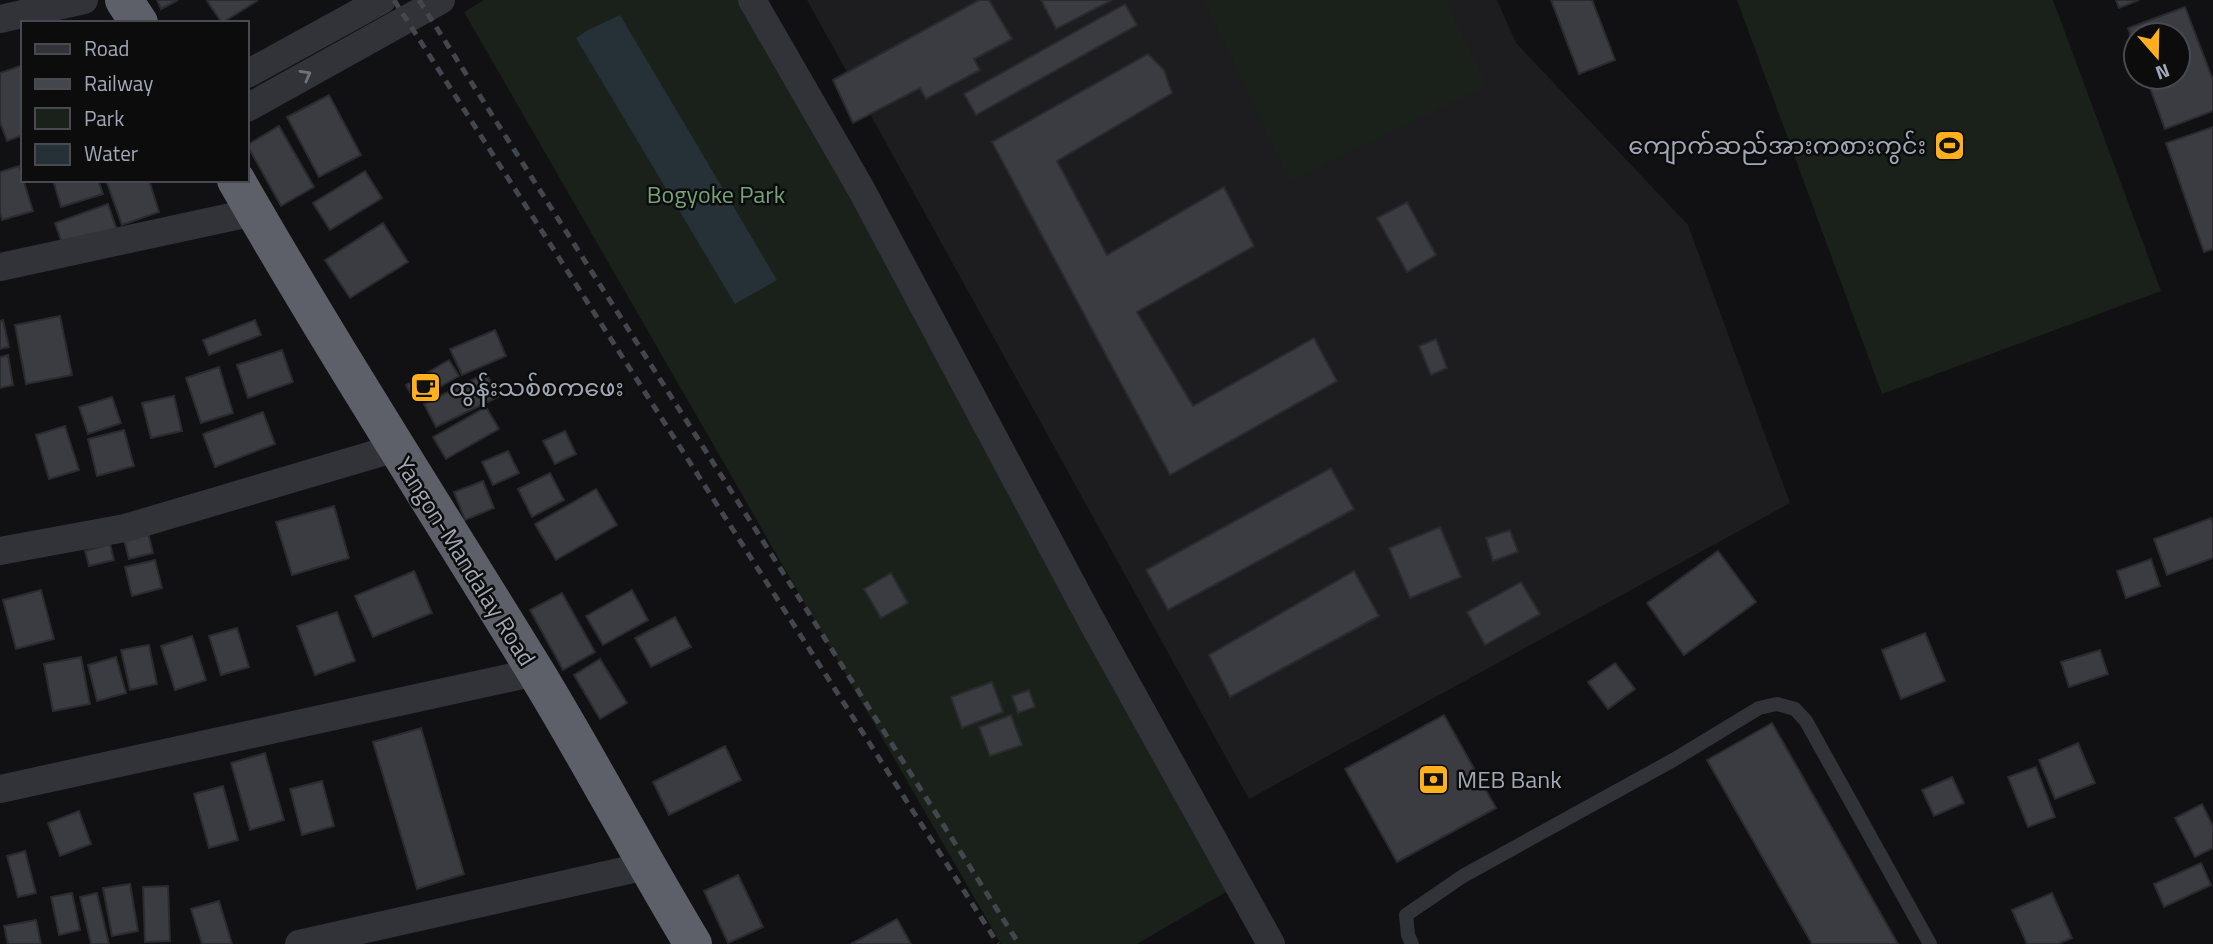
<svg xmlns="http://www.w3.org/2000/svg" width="2213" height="944" font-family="'Titillium Web','Noto Sans Myanmar',sans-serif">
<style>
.built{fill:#1d1d20}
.green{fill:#19211a}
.water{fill:#263037}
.building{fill:#3a3c41;stroke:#2b2b2f;stroke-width:2}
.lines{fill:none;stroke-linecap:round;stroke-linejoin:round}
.lane{stroke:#313338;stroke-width:14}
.street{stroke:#313338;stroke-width:28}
.highway{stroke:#5d6069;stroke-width:38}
.rail{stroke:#44464d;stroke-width:5;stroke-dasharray:9 7;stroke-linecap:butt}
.oneway{stroke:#6f737d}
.labels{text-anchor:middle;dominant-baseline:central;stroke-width:5;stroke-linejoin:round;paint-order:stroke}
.poi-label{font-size:24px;fill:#a1a7b5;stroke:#0c0c0d;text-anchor:start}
.park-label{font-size:24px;fill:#75a277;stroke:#0c0c0d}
.street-label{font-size:24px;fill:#a1a7b5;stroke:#0c0c0d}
</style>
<rect width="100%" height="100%" fill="#111113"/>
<polygon class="built" points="807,0 1497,0 1516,43 1688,225 1790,503 1249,799"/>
<g class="green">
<polygon points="484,0 752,0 1238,885 1137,944 1001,944 464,12"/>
<polygon points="1203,0 1446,0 1487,86 1290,181"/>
<polygon points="1737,0 2053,0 2161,291 1882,394"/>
</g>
<polygon class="water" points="620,15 777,280 735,304 576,38 588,30"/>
<g class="building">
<polygon points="157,0 178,0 161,9"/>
<polygon points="209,0 256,0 257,1 222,23 207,1"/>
<polygon points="979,0 989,0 1012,39 974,59 980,70 926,99 920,88 853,123 833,80"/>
<polygon points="1041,0 1112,0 1056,29"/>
<polygon points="1551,0 1592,0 1615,60 1579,74"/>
<polygon points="2116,0 2139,0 2119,8"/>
<polygon points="1125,4 1137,25 976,115 964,94"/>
<polygon points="2185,7 2213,80 2213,111 2165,129 2146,77 2178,77 2178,35 2136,35 2136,51 2128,28"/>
<polygon points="1148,54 1164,70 1172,93 1057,161 1107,255 1224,187 1254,246 1137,312 1193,406 1314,338 1337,381 1170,475 992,142"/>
<polygon points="23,65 23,135 7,141 0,122 0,73"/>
<polygon points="329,95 361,155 319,177 287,117"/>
<polygon points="279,126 314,187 281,206 247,145"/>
<polygon points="2213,127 2213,249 2204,252 2166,143"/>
<polygon points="19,166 33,211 2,220 0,212 0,172"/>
<polygon points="365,171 382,198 330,230 313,203"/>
<polygon points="53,180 98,180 103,194 61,207"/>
<polygon points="106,180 149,180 159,212 122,225"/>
<polygon points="1407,202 1436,255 1407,272 1377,218"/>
<polygon points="108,204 118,233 65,252 55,223"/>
<polygon points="383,223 408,262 350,298 325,260"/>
<polygon points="60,316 72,375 26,384 15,325"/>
<polygon points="3,320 9,347 0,349 0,321"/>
<polygon points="255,320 261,335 209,355 203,340"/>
<polygon points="495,330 506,356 462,375 450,349"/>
<polygon points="1436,339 1447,368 1431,375 1419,346"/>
<polygon points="282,350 293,382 248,398 237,365"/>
<polygon points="8,355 13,385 0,388 0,357"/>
<polygon points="449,360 459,376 415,401 406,385"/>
<polygon points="219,367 233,413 201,423 186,378"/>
<polygon points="486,373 498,397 436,427 424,404"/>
<polygon points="174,396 182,431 151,438 142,403"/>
<polygon points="112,397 121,423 88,434 79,407"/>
<polygon points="486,407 499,429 446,459 433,437"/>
<polygon points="263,412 275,444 215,467 203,434"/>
<polygon points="65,426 79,470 49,479 36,435"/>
<polygon points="124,430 134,466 97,476 88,439"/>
<polygon points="565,431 576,454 555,464 543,441"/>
<polygon points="508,451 519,473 493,485 482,462"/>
<polygon points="1331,468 1354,509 1168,610 1146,570"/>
<polygon points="550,473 564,500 532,517 518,489"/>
<polygon points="483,481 494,508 465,520 454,492"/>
<polygon points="596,489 617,525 556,560 535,524"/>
<polygon points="334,506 349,558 292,575 276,522"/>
<polygon points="2211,518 2213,523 2213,558 2167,575 2154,539"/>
<polygon points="1440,527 1461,577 1410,598 1389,548"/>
<polygon points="147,529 153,553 129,559 123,536"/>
<polygon points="1510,530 1518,552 1493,561 1486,538"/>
<polygon points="110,544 114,560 89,566 85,551"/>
<polygon points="1718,551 1756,602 1684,655 1647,603"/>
<polygon points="2151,559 2160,586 2126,598 2117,571"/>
<polygon points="155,560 162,588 132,596 125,567"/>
<polygon points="414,571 432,613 373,637 355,596"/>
<polygon points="1354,571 1379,616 1230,697 1209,655"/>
<polygon points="891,573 908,603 881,618 864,589"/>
<polygon points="1521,582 1540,614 1485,645 1467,612"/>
<polygon points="41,590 54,639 16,649 3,600"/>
<polygon points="632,590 648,620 603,645 586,616"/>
<polygon points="562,593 595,652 563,670 530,610"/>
<polygon points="337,612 355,661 315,675 297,626"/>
<polygon points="675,617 691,647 651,667 635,638"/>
<polygon points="237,628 249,667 221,675 209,636"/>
<polygon points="1925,633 1945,681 1901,699 1882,650"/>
<polygon points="192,636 206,680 175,690 161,646"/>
<polygon points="149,645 157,684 130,690 121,650"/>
<polygon points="2100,650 2108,674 2069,687 2061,662"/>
<polygon points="81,657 90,704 53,711 44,664"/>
<polygon points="116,657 126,693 97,701 88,665"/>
<polygon points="600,659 627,703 600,719 574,675"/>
<polygon points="1615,663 1635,689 1608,709 1588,682"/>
<polygon points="992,682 1003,712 962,728 951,697"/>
<polygon points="1029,690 1035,707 1018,713 1012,696"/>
<polygon points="1011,715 1022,745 990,756 979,727"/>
<polygon points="1444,715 1496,808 1397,862 1345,769"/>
<polygon points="1772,723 1898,944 1812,944 1707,760"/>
<polygon points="421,728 464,874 417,889 373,742"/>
<polygon points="2078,743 2095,783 2055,799 2039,760"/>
<polygon points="725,746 741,780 669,815 653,782"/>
<polygon points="265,753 284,820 250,830 231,763"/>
<polygon points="2036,767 2055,817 2028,827 2008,777"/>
<polygon points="1952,777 1964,803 1934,816 1922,790"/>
<polygon points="322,781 334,826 302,835 290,789"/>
<polygon points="223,786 238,840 209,848 194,794"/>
<polygon points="2202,804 2213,826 2213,848 2195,857 2175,818"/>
<polygon points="79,811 91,844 60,856 48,823"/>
<polygon points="25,851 36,893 18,897 7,856"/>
<polygon points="2201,863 2211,885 2164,907 2154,884"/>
<polygon points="738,875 763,927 728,943 704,891"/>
<polygon points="130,884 138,931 112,936 103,888"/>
<polygon points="168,886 170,941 145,942 143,887"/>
<polygon points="72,893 80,930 59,935 51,897"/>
<polygon points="97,893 109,944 91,944 80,897"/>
<polygon points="2052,893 2072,938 2058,944 2027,944 2012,910"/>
<polygon points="219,901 232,944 202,944 191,909"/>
<polygon points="897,919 911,944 851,944"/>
<polygon points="36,920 41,944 8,944 4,926"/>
</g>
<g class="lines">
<polyline class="lane" points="1412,944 1408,935 1406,915 1463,876 1675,759 1759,708 1777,704 1795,709 1806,721 1930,944"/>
<g class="street">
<polyline points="752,0 861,189 1090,618 1271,944"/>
<polyline points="0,19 84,0"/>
<polyline points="247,74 382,0"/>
<polyline points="247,108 441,0"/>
<polyline points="0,267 254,212"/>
<polyline points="0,551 125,528 396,448"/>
<polyline points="0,789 536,672"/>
<polyline points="299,944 646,866"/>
</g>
<g class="highway">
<polyline points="124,0 139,23"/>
<path d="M236,180c95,166 198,326 298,489 55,90 104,184 159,275"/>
</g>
<g class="rail">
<polyline points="394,0 998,944"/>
<polyline points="419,0 1019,944"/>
</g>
</g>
<defs><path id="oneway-chevron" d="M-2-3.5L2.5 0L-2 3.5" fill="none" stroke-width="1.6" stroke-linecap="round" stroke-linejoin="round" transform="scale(1.75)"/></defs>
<use class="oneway" href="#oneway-chevron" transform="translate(306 75) rotate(-29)"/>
<defs>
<symbol id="stadium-square" viewBox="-11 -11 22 22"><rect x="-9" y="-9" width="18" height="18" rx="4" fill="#ffb01c" stroke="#0c0c0d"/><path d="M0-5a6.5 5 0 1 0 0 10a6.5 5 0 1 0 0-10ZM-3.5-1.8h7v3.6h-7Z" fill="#111"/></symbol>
<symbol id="cafe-square" viewBox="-11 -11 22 22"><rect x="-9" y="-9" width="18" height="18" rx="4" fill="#ffb01c" stroke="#0c0c0d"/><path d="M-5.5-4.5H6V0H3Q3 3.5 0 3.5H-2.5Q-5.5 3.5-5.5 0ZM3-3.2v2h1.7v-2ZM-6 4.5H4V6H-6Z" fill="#111"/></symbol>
<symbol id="bank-square" viewBox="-11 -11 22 22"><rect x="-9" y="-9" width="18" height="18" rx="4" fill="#ffb01c" stroke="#0c0c0d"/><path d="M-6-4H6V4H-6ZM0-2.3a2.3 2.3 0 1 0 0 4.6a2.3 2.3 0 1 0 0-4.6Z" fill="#111"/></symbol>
</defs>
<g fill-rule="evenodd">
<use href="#stadium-square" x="1932" y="128" width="35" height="35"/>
<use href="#cafe-square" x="408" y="370" width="35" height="35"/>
<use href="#bank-square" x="1416" y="762" width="35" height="35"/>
</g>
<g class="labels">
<g class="poi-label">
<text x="1926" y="145" text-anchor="end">ကျောက်ဆည်အားကစားကွင်း</text>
<text x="449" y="387">ထွန်းသစ်စကဖေး</text>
<text x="1457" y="779">MEB Bank</text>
</g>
<g class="park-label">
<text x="716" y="194">Bogyoke Park</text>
</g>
<g class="street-label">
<text transform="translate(466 561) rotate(58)">Yangon-Mandalay Road</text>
</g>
</g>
<rect x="21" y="21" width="228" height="161" fill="#0c0c0d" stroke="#484a50" stroke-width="2"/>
<rect x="35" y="44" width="35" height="10" fill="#313338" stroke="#484a50" stroke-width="2"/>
<text x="84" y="56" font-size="21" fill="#a1a7b5">Road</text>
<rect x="35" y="79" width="35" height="10" fill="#44464d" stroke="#484a50" stroke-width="2"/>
<text x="84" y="91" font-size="21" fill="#a1a7b5">Railway</text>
<rect x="35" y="108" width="35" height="21" fill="#19211a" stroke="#484a50" stroke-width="2"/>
<text x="84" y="126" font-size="21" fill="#a1a7b5">Park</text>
<rect x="35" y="144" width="35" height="21" fill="#263037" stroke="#484a50" stroke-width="2"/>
<text x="84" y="161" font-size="21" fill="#a1a7b5">Water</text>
<g transform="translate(2157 56) rotate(160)"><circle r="33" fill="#0c0c0d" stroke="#484a50" stroke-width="2"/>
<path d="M0-5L12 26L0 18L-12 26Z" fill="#ffb01c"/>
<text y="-10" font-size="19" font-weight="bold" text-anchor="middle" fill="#a1a7b5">N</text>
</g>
</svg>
